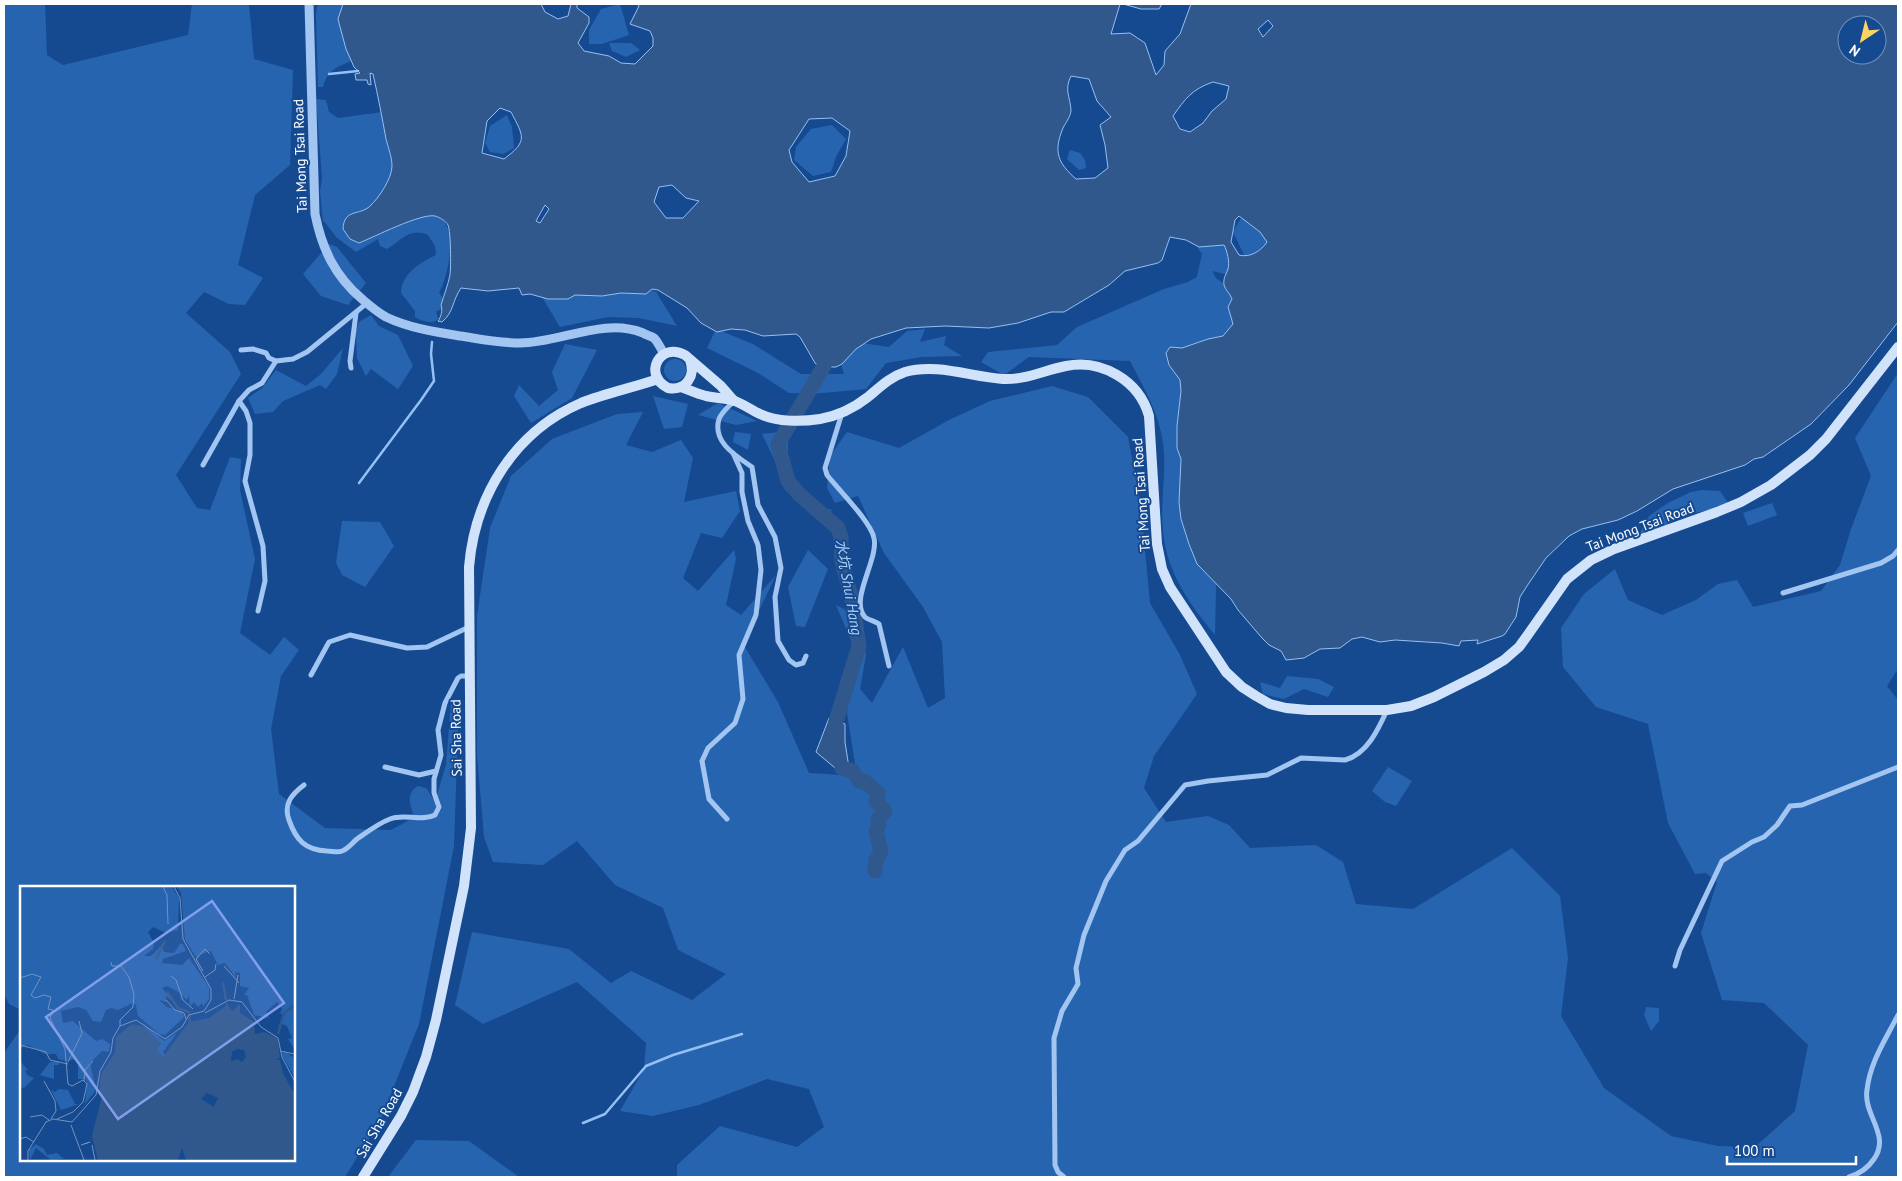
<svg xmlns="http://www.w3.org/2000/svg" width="1902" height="1181" font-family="'PT Sans','Noto Sans TC',sans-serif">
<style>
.green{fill:#2764b0}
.water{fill:#30588c;stroke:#94c0f4;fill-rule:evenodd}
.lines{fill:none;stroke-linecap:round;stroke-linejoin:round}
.stream{stroke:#94c0f4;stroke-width:2.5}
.river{stroke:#30588c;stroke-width:15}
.minor{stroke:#a2c5f1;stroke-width:5}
.tertiary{stroke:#a2c5f1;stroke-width:9}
.secondary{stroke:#d0e3fb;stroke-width:10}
.labels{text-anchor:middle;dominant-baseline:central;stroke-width:4;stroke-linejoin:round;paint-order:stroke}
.street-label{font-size:14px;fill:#fff;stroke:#154a91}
.water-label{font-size:15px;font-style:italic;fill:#aecff8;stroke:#154a91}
.inset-river{fill:none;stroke:#30588c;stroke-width:2.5}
.inset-road{fill:none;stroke:#7392bd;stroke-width:1}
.view{fill:#839eea;fill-opacity:0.15;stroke:#839eea;stroke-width:2.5}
.inset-edge{fill:none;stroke:#fff;stroke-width:2.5}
</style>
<rect width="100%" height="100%" fill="#154a91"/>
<g class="green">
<path d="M4,4h41l2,51 16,10 125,-30 4,-31h57l5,55 39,11 -3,95 -35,30 -17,70 25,13 -18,27 -16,-1 -25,-12 -18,21 44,39 11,22 -65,101 21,33 13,2 20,-53 11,2 -1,31 15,69 -15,74 30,22 14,-18 15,13 -18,26 -10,53 8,65 46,34 66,2 24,-13c-5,-10 -10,-24 3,-31l8,2 9,13 11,-36 5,-63 8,-3 -5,147 -35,178 -39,97 -35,56h-341v-124l14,-20 3,-1v128h273v-273h-273v123l-12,-6 -5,-10z"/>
<path d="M318,4h60l-24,63 -3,-6c-15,7 -23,8 -28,26h-5l-2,-73z"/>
<polygon points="620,4 629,35 602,44 589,44 589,30 601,9"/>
<polygon points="609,43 631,43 640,50 626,57 612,51"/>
<path d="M316,99l10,1 3,12 9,6 52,-7 12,114c9,-4 23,-12 33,-9 26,6 13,61 4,77l12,14 -15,4 2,8c-5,6 -17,2 -23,-2v-6l-14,-18c1,-20 19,-30 35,-38l-1,-9 -7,-11c-18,-8 -26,5 -41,14l-7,-3 -2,-7 -22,13 -20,-15 -12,-16 -1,1 -3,-31 2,-12z"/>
<polygon points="507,115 512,127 514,148 503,154 490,152 485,143 490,126"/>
<polygon points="832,125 846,139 836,157 831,172 813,176 794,160 796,147 811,129"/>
<polygon points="1070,150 1080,153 1085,160 1086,168 1079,170 1067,159"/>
<polygon points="1241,218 1270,232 1266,249 1246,259 1233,232"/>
<path d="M1191,230l31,3 24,29 -1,17 -33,-8 4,7 18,13 8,36 -22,261 -4,-4 -1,51c-26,-32 -48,-62 -52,-104 -3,-29 4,-60 0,-88 -4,-30 -19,-55 -33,-82l-101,-4 -25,18 -23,-13 7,-10 69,-7 20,-18 87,-38 24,-7 9,-5 5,-23 -4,-6z"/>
<polygon points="329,244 337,247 366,283 348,305 321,296 303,274"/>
<polygon points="603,271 656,292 677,326 639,318 608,317 560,327 542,297"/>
<polygon points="371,315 379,326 398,335 413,366 398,389 371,369 366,376 357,358 356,331 359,322"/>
<polygon points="716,329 753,344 801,374 844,374 841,364 855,342 889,347 907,331 925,329 920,342 946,336 944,345 962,356 922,357 886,363 866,389 812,394 789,393 758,373 707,348"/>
<polygon points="565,344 597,350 572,398 531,423 514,396 519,385 539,406 558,390 552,372"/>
<polygon points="343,348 337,374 326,389 320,385 283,401 273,412 255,414 248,398 262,388 276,370 306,386 321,374"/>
<circle cx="675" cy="370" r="11"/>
<polygon points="1898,373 1898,669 1887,686 1898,700 1898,1177 677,1177 677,1165 720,1126 797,1147 824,1127 809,1089 767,1079 699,1105 653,1116 620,1111 644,1069 646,1043 577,982 483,1024 455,1005 472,932 569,949 611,983 631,971 692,1000 726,974 678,950 663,908 615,885 577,841 543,865 493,862 484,837 477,755 477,616 490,528 511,476 552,439 617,414 643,412 626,445 652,452 681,440 693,458 684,502 736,491 740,511 722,538 701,533 683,578 698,591 734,550 736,559 726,605 741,615 776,575 743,644 778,702 809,773 857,776 847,713 855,650 836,605 861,618 866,655 860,689 872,703 903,647 928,708 945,698 942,642 923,607 884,553 858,496 835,503 827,488 830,456 847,432 899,448 949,420 990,401 1052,386 1088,397 1128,437 1141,508 1150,603 1180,655 1197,694 1154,756 1144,788 1166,822 1208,816 1229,825 1250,848 1316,845 1343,862 1356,904 1413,909 1512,848 1560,896 1568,958 1561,1016 1604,1088 1671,1136 1718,1146 1755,1147 1795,1111 1808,1045 1764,1003 1722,1000 1701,933 1717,882 1706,873 1695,874 1668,823 1648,724 1596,707 1563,667 1561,628 1584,594 1615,569 1628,600 1662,615 1696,600 1718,584 1737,580 1753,607 1821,591 1840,565 1851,529 1871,476 1855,438"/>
<polygon points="653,396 688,404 682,427 664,429"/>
<polygon points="718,403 757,421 736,425 698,415"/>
<polygon points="788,431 788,475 817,506 832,510 824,524 785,490 777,465 762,434"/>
<polygon points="735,432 751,434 748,450 733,442"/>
<polygon points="1702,490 1720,491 1728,503 1715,509 1689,514 1677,518 1661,528 1641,536 1640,533 1649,516 1668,503 1691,492"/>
<polygon points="1772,503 1777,515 1748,526 1743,513"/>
<polygon points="342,521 380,522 394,546 365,587 342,575 336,563"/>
<polygon points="808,550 828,569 805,627 796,626 788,587"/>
<polygon points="1287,676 1318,679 1334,687 1328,697 1304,689 1284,699 1263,694 1260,682 1280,688"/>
<polygon points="1388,767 1412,781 1396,806 1385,802 1372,791"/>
<polygon points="1646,1007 1659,1008 1659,1021 1651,1031 1644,1015"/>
<polygon points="416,1140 469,1141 519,1177 388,1177"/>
</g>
<g class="water">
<path d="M343,4h198l4,8 13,7 10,-3 3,-12h6v4l12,9v6l-11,20 6,8 25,5 12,7 14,1 18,-18v-8l-3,-7 -20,-7 9,-18 -2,-2h483l-9,30 19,-1 15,10 11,32 8,-10 1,-14 15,-17 11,-30h707v318l-49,63 -38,39 -48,33 -9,2 -9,6 -72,24 -36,22 -19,9 -36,9 -13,7 -23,22 -19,28 -7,11 -4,20 -11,17 -3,2 -25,8 1,-4 -17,1 -2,5 -17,-3 -47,-3 -15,2 -18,-5 -10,2 -12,9 -20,1 -16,9 -18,2 -5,-9 -12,-6 -7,-7 -24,-28 -7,-11 -34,-35 -8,-20 -8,-25 -2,-17 2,-43 -4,-11v-22l4,-35 -1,-11 -11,-15 -3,-12 4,-6 12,1 26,-9 15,-3 10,-12 -5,-17 4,-8c-2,-6 -7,-9 -8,-14 -1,-7 2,-10 4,-16 2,-6 -1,-19 -4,-24l-25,2 -13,-7 -16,-3 -8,23 -4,3 -33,8 -16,14 -45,27h-13l-33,11 -29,5 -44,-2 -39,2 -35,11 -15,10 -14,15 -6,3h-16l-5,-4 -15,-26 -4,-3 -33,2 -18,-6 -14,-1 -14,3 -16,-9 -14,-15 -29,-18 -6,-1 -6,5 -25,-1 -19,3 -27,-1 -7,4h-20l-18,-5 -8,1 -3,-7 -31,3 -27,-3c-9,13 -7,24 -19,34l-4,-1c3,-4 5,-11 3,-16 3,-10 7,-20 9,-30 1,-8 1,-43 -2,-50 -2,-4 -9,-8 -13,-9 -14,-3 -61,21 -76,27l-9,-4 -7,-10c1,-21 17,-13 27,-23 9,-8 22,-28 22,-40 0,-9 -4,-19 -6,-27 -4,-22 -8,-43 -13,-65l-3,-1 1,12 -3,-1 -1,-4h-11l-1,-6 5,-1 -6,-6 -8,-18 -6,-22 -2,-8zM1268,20l5,6 -10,11 -5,-8zM1847,25h30v30h-30zM1071,76l18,3 8,22 14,16 -11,8 5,20 3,23 -13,10 -19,1c-18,-16 -23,-27 -13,-51 3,-6 8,-12 8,-18 -1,-14 -7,-20 0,-34zM1213,82l16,4 -3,13 -14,12 -9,12 -13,9 -10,-3 -7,-13c12,-17 19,-27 40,-34zM500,108l11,4c13,25 17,29 -7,47l-22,-6 5,-32zM832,118l18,13 -4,25 -11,20 -26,6 -17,-20 -3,-12 20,-31zM672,185l14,13 13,3 -16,17h-17l-12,-16 5,-15zM545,205l4,4 -9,14 -4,-2zM1239,216l21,16 7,10c-6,9 -17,16 -28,13l-8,-13 4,-22z"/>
<polygon points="1123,4 1162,4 1159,9 1141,9"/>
<polygon points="829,718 845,724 845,742 849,768 841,773 816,752"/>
</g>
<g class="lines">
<g class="stream">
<polyline points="329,74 358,71"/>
<polyline points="359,483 421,400 434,381 431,354 432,342"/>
<polyline points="583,1123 605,1114 646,1066 673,1055 742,1034"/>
</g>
<g class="river">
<polyline points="824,366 778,444 788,481 799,494 838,528 841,537 842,561 853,604 859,646 836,721"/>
<polyline points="842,768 853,771 859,781 864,781 878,793 876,801 885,811 878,819 879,825 876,831 881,851 876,860 875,871"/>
</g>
<g class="minor">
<polyline points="241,350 253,349 266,353 269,358 276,361"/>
<polyline points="351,368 350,361 356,313"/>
<polyline points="239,401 246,411 250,423 250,455 245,481 263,546 265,581 258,611"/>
<path d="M734,401c-5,5 -13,12 -15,18 -7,23 17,37 33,48l6,38 17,32 6,31 -6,29 3,44 11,19 7,5 7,-2 3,-7"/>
<path d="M842,413l-17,55 2,7c11,14 44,47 47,63 5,21 -25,62 -9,79 3,3 10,4 14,7l10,42"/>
<polyline points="203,465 239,401 249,390 262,383 276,361 293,359 307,352 367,303"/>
<polyline points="1783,593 1881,563 1893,556 1898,550"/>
<polyline points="311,675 329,642 350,635 407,648 427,647 469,627"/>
<polyline points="385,767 419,775 436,771"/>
<path d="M304,785c-12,9 -21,19 -15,35 7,20 16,30 38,31 5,0 11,2 15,0 6,-2 10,-8 15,-12 10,-7 22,-16 33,-20 14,-6 31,3 45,-4l4,-8 -5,-14v-14l7,-24 -3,-25 7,-27 13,-25 3,-2h8"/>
<polyline points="727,819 709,799 702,761 708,748 735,723 743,699 739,655 756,615 761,570 758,545 748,521 742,492 742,473 733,453"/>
<polyline points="1675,966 1680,950 1722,861 1752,842 1764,837 1777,825 1790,806 1802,805 1898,767"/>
<path d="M1064,1177l-6,-5 -3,-7 -1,-127 8,-27 16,-27 -2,-16 8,-33 22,-54 19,-31 13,-9 47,-56 23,-4 59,-6 34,-17 44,2c22,-6 33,-30 42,-50"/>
<path d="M1849,1177c10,-3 19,-9 25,-18 17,-24 -11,-44 -7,-69 3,-28 19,-51 31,-75"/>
</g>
<path class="tertiary" d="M309,4l6,210c7,35 20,62 47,85 7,6 15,13 24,18 23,11 49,15 74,19 20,3 39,7 60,7 40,0 84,-26 123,-10 3,2 8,3 11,5 4,4 7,11 10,16"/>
<g class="secondary">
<path d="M690,360c6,16 -4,31 -22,28 -26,-13 -8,-47 17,-33l36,31 13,15"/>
<path d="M681,387c8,3 17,7 25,9 9,2 18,2 26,4 10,3 19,10 28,14 17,8 41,8 60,5 17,-3 34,-11 48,-22 12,-10 22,-20 37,-25 32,-9 66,5 98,7 24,1 41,-9 63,-13 35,-7 73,14 83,50l8,128 5,25 8,18 56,85 16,15 14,9 14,8 16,4 22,2h79l24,-4 23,-9 50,-25 20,-12 15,-13 8,-11 40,-57 24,-19 23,-11 103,-37 24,-10 30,-17 39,-30 16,-16 72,-92"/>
<path d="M363,1177l38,-61 12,-24 13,-35 10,-37 28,-134 7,-58 -2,-261c6,-71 45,-135 112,-164 25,-10 51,-15 77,-24"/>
</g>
</g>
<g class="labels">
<g class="street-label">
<text transform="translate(300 156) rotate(-92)">Tai Mong Tsai Road</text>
<text transform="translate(1141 495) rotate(-94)">Tai Mong Tsai Road</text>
<text transform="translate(1640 527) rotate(-21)">Tai Mong Tsai Road</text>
<text transform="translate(456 738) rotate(-91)">Sai Sha Road</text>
<text transform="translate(379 1123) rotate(-60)">Sai Sha Road</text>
</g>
<g class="water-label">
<text transform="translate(849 587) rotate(80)">水坑 Shui Hang</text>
</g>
</g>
<g transform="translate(20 886)">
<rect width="275" height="275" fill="#154a91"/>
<path d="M0,1h152l7,11 -1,32 -12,3 -13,-6 -5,5 6,11 -1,6 -9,7h7l11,-11 2,7 10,1 6,-9h3l3,7 -23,8 -1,4 20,2 7,-7 20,29v12l-6,8 -1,-4 -4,4 -4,-5 -4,4 -1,-11 -2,5 -5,-5 -1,6 -1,-8 -13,-7 -5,2 12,14 -8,-6v6l-7,-2 8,7 15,4 2,6 -19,18 -6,-1 -21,-18 -2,-11 -3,-2 -15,7 -7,-2 -5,2 -5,12 -8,-1 -7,-11 -8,-3 -17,4 2,12 10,-2 23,20 6,-2 8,5 -1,8 -7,-1 -12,12 6,27 -11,14 2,-20 -2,-5h-7v-20l-13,2 -7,-2 -2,-5h-11l-17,-9 -8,3zM157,1h118v163l-7,-11 4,-1 -5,-12 -5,-2 -4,3 6,-12 -4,-2 2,-4 -5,-7 -11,10 3,6 -15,-3 -7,-20h-3l5,-7 -9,-2v-13l-5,-1 1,6 -11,-15 -7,2 -7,-14 -12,4 -1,5 -13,-20 -4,-47zM123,137l21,18 13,-8 -14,19 3,4 -3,4 -4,1 2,-7 -5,-3zM264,165l11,7v20l-13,-23zM0,175l8,9h-3l2,5 7,3 -10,10 -4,-1zM39,175v4h-5v14l-14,-4 10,-13zM39,203l9,1 7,14h4l-18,6 -10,-20 4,2zM16,258l8,5 3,6 10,-2 7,6 -13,1 -15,-12 -6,12 -1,-10z" fill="#2764b0"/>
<path d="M206,116l6,9 8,-7v9l14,9 1,12 9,-2 13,6 3,19 -4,3h4l3,13 12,22v65h-109l-4,-12 -4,12h-80l-6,-24 10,-40 -3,-3 2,-19 14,-22 1,-15 16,-13 13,3 16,17 -4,6 6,7 26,-35 20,-4 17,-12zM217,163l7,1 2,7 -4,5 -4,-3 -7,2 1,-9zM187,207l11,5 -4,9 -13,-8z" fill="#30588c" fill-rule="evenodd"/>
<path class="inset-river" d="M136,73l9,-18M203,97l3,17M147,106l11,16 11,4 1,10M258,148l6,-21 11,-8"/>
<path class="inset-road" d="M143,1l4,8 1,29M154,1l6,11 3,41 28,50v11l-7,11M91,76l1,4h9l8,11 5,17 -1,13 -13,13v6M204,80l15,17M183,85l-7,-12 9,-10 5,5M151,90l5,4 7,20 10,9M185,91l10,-7 1,-6M0,92l12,-4 9,3 -10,18 4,3 9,-3 7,2 -3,12 5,1 -3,8 15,31 3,35 4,2 11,-6 4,4 -4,18 -10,10 -16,7M214,113l4,-24M146,114l9,10 9,3 2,6M185,127l24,-13 13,2 19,25 17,11 4,19 13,25M0,159l26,7 4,8 18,4M260,165l15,3M48,176l14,-29 -3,-12M24,195l11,20 1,10 -5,8M64,195l1,-11 8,-9M10,231l12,-2 7,5M52,236l24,-27 4,-24 11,-19 2,-14 7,-12 16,-6 29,19 17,-12 7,-12 15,-4M51,239l13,35M0,253l6,-2 8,5M61,259l9,-3 -6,2M72,259l3,15M8,274v-9l18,-29 7,-3 19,3"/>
<path class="view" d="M192,15l72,102 -166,116 -72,-102z"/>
<rect width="275" height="275" class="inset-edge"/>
</g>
<rect width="1902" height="1181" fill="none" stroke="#ffffff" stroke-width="10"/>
<g transform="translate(1862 40) rotate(215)"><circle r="24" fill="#154a91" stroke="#7392bd"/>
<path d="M0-4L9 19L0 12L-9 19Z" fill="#ffd362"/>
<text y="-8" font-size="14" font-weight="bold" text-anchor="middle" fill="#ffffff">N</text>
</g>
<path d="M1727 1156v8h129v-8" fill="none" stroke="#ffffff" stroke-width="2.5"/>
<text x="1734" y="1156" font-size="15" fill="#ffffff" stroke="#154a91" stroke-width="4" paint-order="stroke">100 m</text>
</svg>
